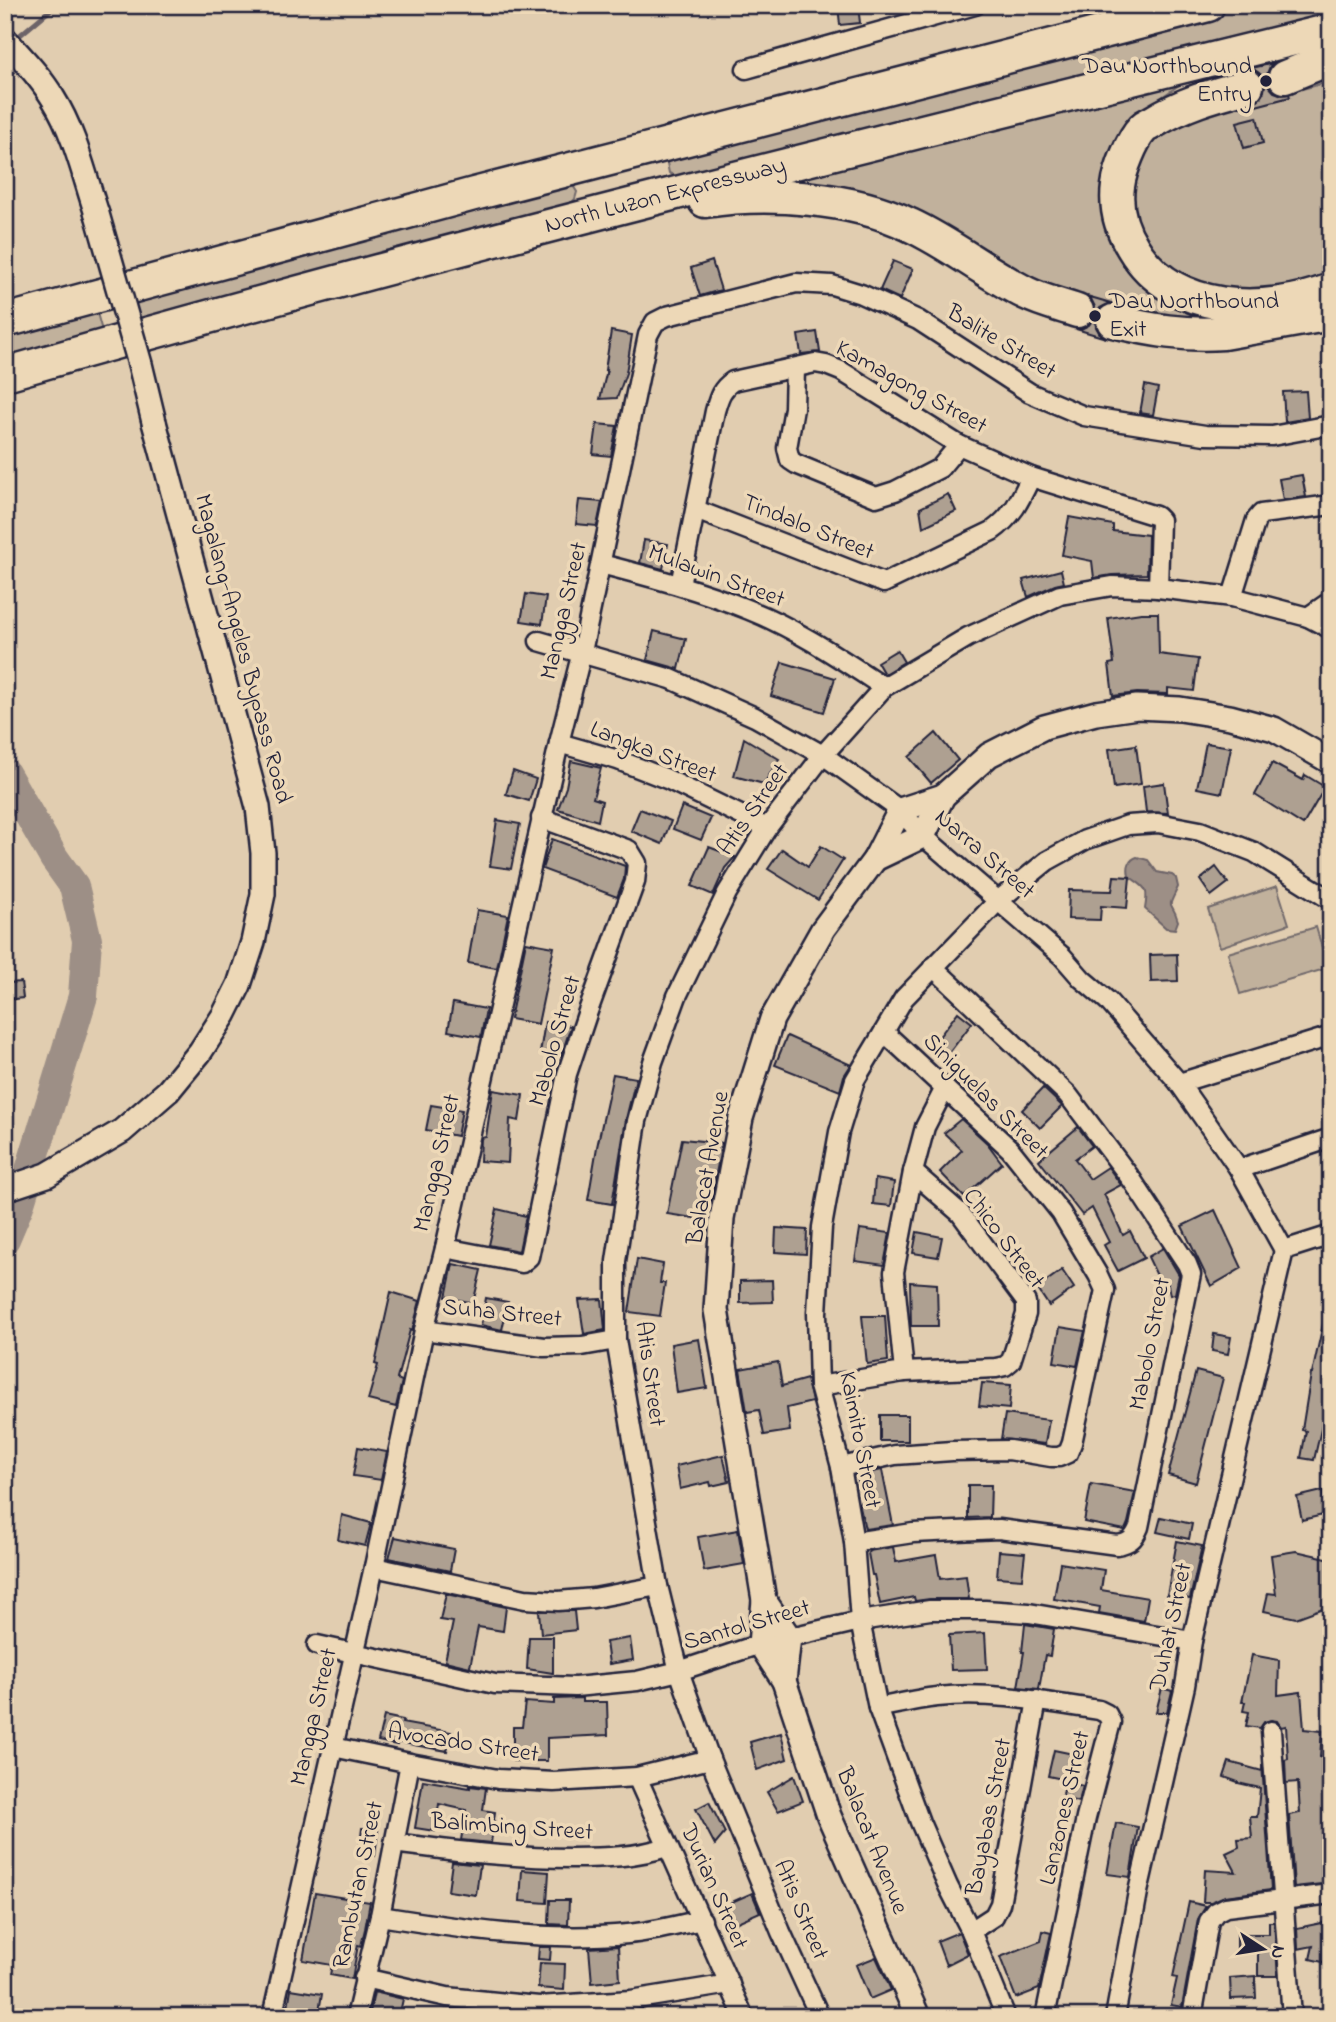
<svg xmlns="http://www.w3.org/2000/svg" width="1336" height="2022" font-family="'Indie Flower',sans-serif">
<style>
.green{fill:#c1b19c;stroke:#726a6c;stroke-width:2}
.water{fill:#9d8f86;stroke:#6c6368;stroke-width:2}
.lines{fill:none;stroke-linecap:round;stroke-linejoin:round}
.stream{stroke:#6c6368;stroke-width:5}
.river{stroke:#9d8f86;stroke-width:30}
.building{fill:#aea091;stroke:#22223b;stroke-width:2}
.minor-casing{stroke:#22223b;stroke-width:23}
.tertiary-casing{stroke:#22223b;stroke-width:28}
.motorway-casing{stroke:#22223b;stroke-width:37}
.minor{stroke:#edd8b7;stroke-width:18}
.tertiary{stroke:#edd8b7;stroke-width:23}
.motorway{stroke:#edd8b7;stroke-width:32}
.tertiary-bridge-casing{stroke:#22223b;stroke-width:28;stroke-linecap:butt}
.tertiary-bridge{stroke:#edd8b7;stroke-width:23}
.poi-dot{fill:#22223b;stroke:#edd8b7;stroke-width:2.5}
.labels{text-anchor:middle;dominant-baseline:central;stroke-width:7;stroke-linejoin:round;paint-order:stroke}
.poi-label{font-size:24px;fill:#22223b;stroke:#edd8b7;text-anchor:end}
.street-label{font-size:24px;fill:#22223b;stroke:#edd8b7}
</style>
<rect width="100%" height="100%" fill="#e1cdb0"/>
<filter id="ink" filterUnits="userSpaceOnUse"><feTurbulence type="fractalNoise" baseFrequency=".0143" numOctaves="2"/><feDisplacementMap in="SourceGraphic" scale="14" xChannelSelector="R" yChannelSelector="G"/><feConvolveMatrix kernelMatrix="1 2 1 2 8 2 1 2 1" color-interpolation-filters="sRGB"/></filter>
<g filter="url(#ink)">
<g class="green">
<polygon points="1230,5 1331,5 1331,16 678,177 669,173 667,163 677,152"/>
<polygon points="1331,80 1331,280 1251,297 1175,280 1133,232 1127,178 1134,152 1191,116 1314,86"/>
<path d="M1185,81l-29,20 -20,21 -12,138c11,14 22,31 38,40 18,10 29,9 42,26l-46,-3 -123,-35 -270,-102z"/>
<polygon points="572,184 577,192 575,199 569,206 129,331 119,299"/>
<polygon points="95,306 104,338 5,364 5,333"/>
<polygon points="1277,886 1289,924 1220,947 1208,909"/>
<polygon points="1316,927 1328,968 1240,994 1228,953"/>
</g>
<path class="water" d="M1137,857l11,3 9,12 15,3 4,3 2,9c-12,26 -7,10 0,34l-3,8 -9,-1 -21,-19c4,-24 0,-20 -16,-33 -2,-9 -1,-16 8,-19z"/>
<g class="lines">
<polyline class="stream" points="13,41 56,5"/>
<polyline class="river" points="5,773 54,858 74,886 87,940 83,996 19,1206 5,1239"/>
</g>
<g class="building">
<polygon points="838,5 858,5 860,23 840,25"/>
<polygon points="1274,63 1270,66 1267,74 1268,85 1274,92 1282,95 1289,94 1290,97 1252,107 1251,104 1259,99 1264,91 1265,82 1260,74 1252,68"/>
<polygon points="1257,117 1263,143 1244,148 1237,122"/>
<polygon points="712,261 721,290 700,296 691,268"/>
<polygon points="893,261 913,269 900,299 880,290"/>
<polygon points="1087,296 1111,303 1100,308 1095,318 1096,327 1100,334 1106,338 1076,329 1081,329 1089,325 1094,318 1095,307 1091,299"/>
<polygon points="611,331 632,335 626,373 617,398 600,399 607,370 605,370"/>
<polygon points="817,332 820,352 801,354 798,335"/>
<polygon points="1145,385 1158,388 1153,415 1140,413"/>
<polygon points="1306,391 1308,418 1285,422 1283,392"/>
<polygon points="597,424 617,426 611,456 593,454"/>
<polygon points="1302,475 1306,497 1283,500 1279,479"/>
<polygon points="948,494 956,511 923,527 920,508"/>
<polygon points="579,500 602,502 597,526 576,524"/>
<polygon points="1069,517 1113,525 1113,531 1148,535 1147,574 1112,575 1094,578 1092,561 1062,555"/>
<polygon points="644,540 668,544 663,569 640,563"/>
<polygon points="1061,570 1064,583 1055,585 1028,597 1023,580"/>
<polygon points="526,594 546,597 542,624 521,621"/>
<polygon points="1141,613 1158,613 1159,654 1198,659 1194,691 1168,688 1168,694 1137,693 1113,696 1109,664 1114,663 1108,618"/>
<polygon points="654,631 686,639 679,669 647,660"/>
<polygon points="897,650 904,662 884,674 877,662"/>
<polygon points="782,662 835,678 824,712 771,696"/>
<polygon points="936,733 958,760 931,783 909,757"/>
<polygon points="744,738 779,759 764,784 734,776"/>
<polygon points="1206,743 1231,747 1222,793 1197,788"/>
<polygon points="1136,745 1141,784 1114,788 1109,749"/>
<polygon points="571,761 601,768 593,798 602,801 598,821 558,809 566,787"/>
<polygon points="1272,763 1303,780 1305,775 1325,787 1303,825 1255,795"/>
<polygon points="513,771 536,779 529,801 506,794"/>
<polygon points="1164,783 1168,813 1146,812 1143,786"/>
<polygon points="682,806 711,818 701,840 673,829"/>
<polygon points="640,809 671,821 662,844 631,831"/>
<polygon points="497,820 520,824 511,869 490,866"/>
<polygon points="552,839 625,866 624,879 617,897 542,869"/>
<polygon points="821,846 843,860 818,900 768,869 782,849 808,867"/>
<polygon points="709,847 735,857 725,868 713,895 692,886"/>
<polygon points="1216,867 1228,883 1211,896 1200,880"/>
<polygon points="1114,876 1130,877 1127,908 1101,906 1100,920 1068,919 1069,890 1112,891"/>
<polygon points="477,910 508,915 497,968 468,963"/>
<polygon points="526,942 554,947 538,1024 510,1019"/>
<polygon points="1177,954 1178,981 1151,982 1150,955"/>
<polygon points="21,982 23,998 5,1000 5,986 8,986 8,983"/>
<polygon points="453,1003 486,1009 481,1037 448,1031"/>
<polygon points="958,1012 972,1023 943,1061 929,1050"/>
<polygon points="545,1022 571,1026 561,1056 540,1053"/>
<polygon points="787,1036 851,1065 844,1076 840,1091 775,1065"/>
<polygon points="613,1074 636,1078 626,1119 612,1204 588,1200 597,1147"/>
<polygon points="1043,1088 1062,1106 1040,1128 1022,1110"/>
<polygon points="493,1090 523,1095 519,1121 510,1119 508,1163 480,1161 481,1138 486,1137"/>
<polygon points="431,1105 462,1110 457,1136 426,1130"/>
<polygon points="961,1119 987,1143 1002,1163 964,1197 940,1172 962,1150 944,1133"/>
<polygon points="1078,1127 1092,1146 1075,1159 1090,1179 1108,1167 1121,1185 1104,1194 1123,1235 1130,1231 1144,1258 1118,1271 1104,1245 1109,1242 1092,1208 1082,1215 1039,1160"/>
<polygon points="682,1139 722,1143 707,1220 667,1214"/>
<polygon points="875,1179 894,1182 891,1206 873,1204"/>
<polygon points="497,1209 526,1216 519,1251 489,1245"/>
<polygon points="1215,1210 1242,1268 1211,1286 1182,1226"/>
<polygon points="776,1228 807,1230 806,1254 775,1252"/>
<polygon points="860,1229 890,1233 884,1265 855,1261"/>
<polygon points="917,1232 942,1237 938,1257 913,1253"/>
<polygon points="1163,1248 1179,1275 1175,1294 1170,1295 1167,1281 1161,1284 1148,1257"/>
<polygon points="637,1259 663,1264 660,1283 665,1283 660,1316 629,1312"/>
<polygon points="453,1264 481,1270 473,1303 446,1297"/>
<polygon points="1062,1270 1074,1288 1049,1306 1037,1288"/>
<polygon points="772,1280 773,1302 740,1303 740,1281"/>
<polygon points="910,1282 937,1284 938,1326 911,1326"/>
<polygon points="391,1292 420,1301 412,1331 410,1330 397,1379 402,1381 396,1407 368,1400 378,1365 375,1364"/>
<polygon points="486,1298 508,1302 502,1330 481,1325"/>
<polygon points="602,1299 605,1330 584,1334 579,1300"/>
<polygon points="1325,1315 1331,1315 1331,1427 1322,1425 1314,1460 1301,1458 1306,1431 1302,1430 1311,1374 1312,1374"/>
<polygon points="862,1316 885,1316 888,1361 867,1364"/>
<polygon points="1060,1327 1085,1331 1077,1366 1054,1362"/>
<polygon points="1214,1334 1231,1337 1228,1354 1212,1351"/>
<polygon points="699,1339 707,1388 677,1393 671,1344"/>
<polygon points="778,1362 782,1386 807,1379 812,1402 787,1408 790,1431 764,1435 759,1410 747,1412 740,1369"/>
<polygon points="1196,1371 1223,1378 1196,1483 1168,1475"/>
<polygon points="982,1383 1011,1385 1009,1409 979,1406"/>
<polygon points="1005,1414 1049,1420 1045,1444 1001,1439"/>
<rect x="880" y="1415" width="28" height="26"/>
<polygon points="358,1447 387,1452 381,1480 353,1476"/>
<polygon points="723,1455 729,1482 711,1486 710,1482 680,1489 676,1466"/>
<polygon points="882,1470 893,1525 865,1529 859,1503 863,1502 857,1475"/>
<polygon points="1091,1484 1135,1492 1128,1523 1125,1530 1084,1522"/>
<polygon points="968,1485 991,1485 990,1517 968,1518"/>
<polygon points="1322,1491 1327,1514 1302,1520 1297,1497"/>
<polygon points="342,1515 371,1523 365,1546 338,1540"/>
<polygon points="1161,1517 1192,1524 1189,1539 1157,1532"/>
<polygon points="738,1530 744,1564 704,1571 698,1537"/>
<polygon points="395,1537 454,1549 450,1571 389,1558"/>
<polygon points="1177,1541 1202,1546 1190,1599 1167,1595"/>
<polygon points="893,1547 896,1562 936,1555 940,1579 966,1576 969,1599 930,1599 915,1601 914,1597 880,1604 874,1575 872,1575 868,1553 869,1551"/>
<polygon points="999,1551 1025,1553 1022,1579 997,1577"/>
<polygon points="1296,1551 1331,1559 1331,1605 1296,1618 1264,1611 1268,1593 1276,1594 1271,1555"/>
<polygon points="1060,1563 1104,1570 1101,1590 1148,1598 1144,1621 1099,1613 1100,1607 1054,1599"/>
<polygon points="446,1594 506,1607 503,1631 478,1627 470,1667 445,1661 453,1622 440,1620"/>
<polygon points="539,1611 574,1611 576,1630 541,1634"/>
<polygon points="1025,1624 1054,1629 1050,1656 1045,1655 1039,1689 1018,1687 1024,1652 1022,1652"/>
<polygon points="985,1633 987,1669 951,1670 949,1635"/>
<polygon points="529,1637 553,1637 553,1673 527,1669"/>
<polygon points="630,1638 633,1660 609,1664 606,1642"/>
<polygon points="1252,1655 1279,1660 1278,1695 1301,1692 1304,1729 1322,1731 1320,1757 1328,1756 1329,1772 1325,1772 1329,1813 1331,1813 1331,1883 1294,1887 1289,1815 1300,1813 1298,1782 1286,1783 1285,1760 1288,1759 1286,1726 1281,1727 1277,1721 1271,1720 1264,1722 1260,1728 1246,1726 1249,1712 1243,1711 1245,1702 1242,1702"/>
<polygon points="1162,1688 1172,1691 1167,1712 1156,1712"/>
<polygon points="582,1698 582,1702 607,1702 608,1735 547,1738 547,1761 513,1761 513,1727 522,1727 525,1702 554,1704 554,1699"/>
<polygon points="384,1716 403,1720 402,1723 451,1732 447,1751 398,1742 397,1745 378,1741"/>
<polygon points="781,1733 787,1759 757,1770 750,1742"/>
<polygon points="1054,1750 1078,1755 1072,1781 1048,1776"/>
<polygon points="1229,1762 1262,1771 1262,1764 1271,1890 1225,1896 1211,1902 1203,1902 1205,1870 1236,1872 1226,1853 1239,1847 1238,1839 1252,1838 1250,1817 1257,1817 1260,1788 1238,1783 1238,1782 1224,1777"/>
<polygon points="794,1776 803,1801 778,1811 767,1792"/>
<polygon points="423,1780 470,1788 470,1786 486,1788 483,1810 495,1812 491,1843 461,1840 466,1810 439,1804 435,1831 415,1828"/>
<polygon points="1066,1782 1083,1786 1079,1802 1062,1798"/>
<polygon points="709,1802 725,1833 715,1845 696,1809"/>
<polygon points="1116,1823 1138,1827 1130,1877 1107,1874"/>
<polygon points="362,1828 378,1830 375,1856 359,1854"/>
<polygon points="452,1862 480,1865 476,1895 448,1891"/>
<polygon points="522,1870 549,1872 547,1903 520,1901"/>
<polygon points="315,1893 370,1902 365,1929 361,1946 358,1945 352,1979 330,1975 332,1965 303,1960"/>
<polygon points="752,1893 760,1912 733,1924 725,1905"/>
<polygon points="550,1900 569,1900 568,1925 549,1924"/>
<polygon points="1189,1902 1206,1906 1198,1919 1182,2007 1171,2005 1177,1978 1173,1977"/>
<polygon points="1331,1921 1331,1964 1310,1959 1313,1946 1298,1949 1297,1928"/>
<polygon points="1269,1922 1274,1922 1278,1976 1258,1976 1258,1952 1237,1952 1237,1934 1269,1934"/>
<polygon points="1043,1931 1051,1933 1039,1989 1016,1998 1000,1957 1041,1941"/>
<polygon points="959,1932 968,1954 946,1965 937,1941"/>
<polygon points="618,1946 620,1980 592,1983 589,1948"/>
<polygon points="539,1947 551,1947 550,1960 538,1959"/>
<polygon points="876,1957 891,1990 870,1999 856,1965"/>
<polygon points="540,1963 565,1964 564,1990 538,1988"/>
<polygon points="1255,1976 1256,1998 1231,1999 1230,1978"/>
<polygon points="291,1989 322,1994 318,2017 287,2013"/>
<polygon points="374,1992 403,1999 399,2017 369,2017"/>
</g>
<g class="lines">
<defs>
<g id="minor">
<polyline points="746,69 975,5"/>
<polyline points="795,368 794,408 787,448 790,460 796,464 876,497 895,491 940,468 959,445"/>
<path d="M696,510l188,73 108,-52c21,-15 28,-31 39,-54"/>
<path d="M601,564c50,13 100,26 148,46 48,19 92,49 135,77"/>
<path d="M680,585l35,-174c4,-14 6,-22 18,-30l82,-18 11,2 15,6 118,74 72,32 125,39 4,4 -2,68"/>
<polyline points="1232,597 1256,520 1261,514 1331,505"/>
<polyline points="1308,617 1331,601"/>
<polyline points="539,641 671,679 755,717 823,755 900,810 923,836 1062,956 1082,979 1108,1001 1179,1083 1239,1169 1284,1250"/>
<polyline points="559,743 618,760 667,779 767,828"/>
<polyline points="1179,1083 1331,1036"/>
<polyline points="1239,1169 1331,1138"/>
<polyline points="445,1248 522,1263 529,1257 567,1074 587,1014 635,882 637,863 629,850 541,818"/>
<polyline points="1284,1250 1331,1235"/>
<polyline points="424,1330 544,1347 582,1346 616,1340"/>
<polyline points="904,1372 894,1272 913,1172 925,1127 945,1088"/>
<polyline points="819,1386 904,1372 996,1368 1005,1366 1011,1361 1026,1314 1026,1302 960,1213 913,1172"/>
<polyline points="841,1467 895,1455 952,1451 1009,1450 1051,1457 1059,1457 1068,1453 1072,1443 1105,1290 1098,1275 1061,1213 1010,1149 884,1032"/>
<path d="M854,1542l59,-9 86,-4 118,16c13,-2 17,-6 22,-18l52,-253 -4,-10 -55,-84 -64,-85 -135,-128"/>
<polyline points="374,1567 525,1599 558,1601 594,1598 658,1586"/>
<polyline points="317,1645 495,1684 575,1687 637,1681 679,1671 760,1644 860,1621 930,1610 985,1610 1029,1613 1192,1641"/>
<path d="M878,1708c20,-4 39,-9 59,-11 54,-6 109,5 162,13l8,4 4,8 -25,96 -41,199"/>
<polyline points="1271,1731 1292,2017"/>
<polyline points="333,1747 410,1763 498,1779 554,1782 637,1777 710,1759"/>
<polyline points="637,1777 744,2017"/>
<path d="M394,1843c59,8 118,15 177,15 34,0 65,-1 96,-11"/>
<path d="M380,1916c81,13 165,26 248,18 24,-2 50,-9 74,-14"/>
<polyline points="971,1931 994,1916 1000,1904 1037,1700"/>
<polyline points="364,1978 447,1997 539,2006 631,2000 730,1984"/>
<polyline points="272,2017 374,1567 424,1330 445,1248 559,743 582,652 648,335 655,322 667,316 796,283 832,285 861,294 918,320 1030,393 1084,416 1205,435 1272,436 1331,425"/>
<polyline points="356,2017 380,1916 410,1763"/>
<polyline points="820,2017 781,1932 710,1759 679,1671 658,1586 616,1340 616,1261 637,1121 653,1062 677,996 727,893 767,828 823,755 884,687 968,637 1060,595 1112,586 1158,588 1232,597 1308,617 1331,629"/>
<polyline points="1006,2017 971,1931 948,1886 920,1822 878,1708 860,1621 854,1542 841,1467 819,1386 817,1313 822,1227 839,1132 855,1080 904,998 999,900 1047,861 1085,840 1128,825 1158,823 1200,831 1254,852 1331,900"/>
<polyline points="1115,2017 1138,1892 1185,1686 1192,1641 1284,1250"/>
<polyline points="1192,2017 1209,1921 1216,1912 1226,1907 1331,1894"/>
</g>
<g id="tertiary">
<path d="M5,39c17,19 35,37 48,59 22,35 31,77 44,116"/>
<polyline points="875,859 923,836 943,796 989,755 1044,727 1096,713 1137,707 1180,709 1230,717 1274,729 1331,762"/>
<polyline points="5,1189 47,1175 122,1131 168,1091 200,1052 224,1015 239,985 253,942 263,894 263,853 258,807 154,422"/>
<polyline points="764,1600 789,1637 784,1681"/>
<polyline points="918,2017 829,1816 784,1681 760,1644 764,1600 716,1310 722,1218 741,1118 772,1019 823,929 875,859 900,810 943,796"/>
</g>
<g id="motorway">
<polyline points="1285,77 1331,58"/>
<path d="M1247,86c-34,9 -65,18 -94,36 -3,2 -7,3 -10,6 -11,11 -23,42 -25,58 -3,22 3,43 15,62 40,67 132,67 198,42"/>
<path d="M705,201c62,-10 148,-4 205,24 41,19 76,48 116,68 16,8 34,12 51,18"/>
<polyline points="5,321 474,194 1208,5"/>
<path d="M1113,321c38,9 72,15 110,12l108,-19"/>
<path id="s1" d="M5,374c439,-126 882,-235 1326,-344"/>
</g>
</defs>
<use href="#minor" class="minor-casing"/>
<use href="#tertiary" class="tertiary-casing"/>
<use href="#motorway" class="motorway-casing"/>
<use href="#minor" class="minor"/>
<use href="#tertiary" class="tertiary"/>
<use href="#motorway" class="motorway"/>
<defs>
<polyline id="tertiary-bridge" points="97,214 140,364 154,422"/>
</defs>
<use href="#tertiary-bridge" class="tertiary-bridge-casing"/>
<use href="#tertiary-bridge" class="tertiary-bridge"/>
</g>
</g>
<g class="poi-dot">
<circle cx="1266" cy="81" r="7"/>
<circle cx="1095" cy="316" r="7"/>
</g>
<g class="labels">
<g class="poi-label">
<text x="1252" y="67">Dau Northbound<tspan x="1252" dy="28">Entry</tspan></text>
<text x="1109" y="302" text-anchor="start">Dau Northbound<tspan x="1109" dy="28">Exit</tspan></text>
</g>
<g class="street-label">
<text stroke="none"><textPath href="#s1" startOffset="684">North Luzon Expressway</textPath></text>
<text transform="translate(1001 343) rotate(31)">Balite Street</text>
<text transform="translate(911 388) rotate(29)">Kamagong Street</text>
<text transform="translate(808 528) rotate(22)">Tindalo Street</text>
<text transform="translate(716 577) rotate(20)">Mulawin Street</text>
<text transform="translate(565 611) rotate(-77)">Mangga Street</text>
<text transform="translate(242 649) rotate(75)">Magalang-Angeles Bypass Road</text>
<text transform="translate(653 753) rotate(21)">Langka Street</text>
<text transform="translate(754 810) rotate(-55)">Atis Street</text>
<text transform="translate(984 855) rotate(41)">Narra Street</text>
<text transform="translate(556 1041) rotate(-74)">Mabolo Street</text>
<text transform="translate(985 1097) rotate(45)">Siniguelas Street</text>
<text transform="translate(438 1163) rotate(-77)">Mangga Street</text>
<text transform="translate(709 1168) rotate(-80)">Balacat Avenue</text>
<text transform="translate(1003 1239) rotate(53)">Chico Street</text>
<text transform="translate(502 1314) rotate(6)">Suha Street</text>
<text transform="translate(1151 1344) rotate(-79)">Mabolo Street</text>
<text transform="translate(649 1374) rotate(82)">Atis Street</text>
<text transform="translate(859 1440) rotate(79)">Kaimito Street</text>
<text transform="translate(747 1626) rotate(-16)">Santol Street</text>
<text transform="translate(1172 1627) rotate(-78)">Duhat Street</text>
<text transform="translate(315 1717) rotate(-77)">Mangga Street</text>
<text transform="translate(463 1744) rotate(9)">Avocado Street</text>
<text transform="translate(1066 1808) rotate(-77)">Lanzones Street</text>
<text transform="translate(990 1817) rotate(-79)">Bayabas Street</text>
<text transform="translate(512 1828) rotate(4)">Balimbing Street</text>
<text transform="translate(871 1841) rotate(68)">Balacat Avenue</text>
<text transform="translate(359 1885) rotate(-78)">Rambutan Street</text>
<text transform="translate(713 1887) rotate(66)">Durian Street</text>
<text transform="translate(800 1910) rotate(67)">Atis Street</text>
</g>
</g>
<rect width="1336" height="2022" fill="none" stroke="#edd8b7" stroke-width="28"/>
<rect x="14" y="14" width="1308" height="1994" fill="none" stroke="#22223b" stroke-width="2.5" filter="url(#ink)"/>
<g transform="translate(1263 1949) rotate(102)" stroke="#edd8b7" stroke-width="5" paint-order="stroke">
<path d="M0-5L12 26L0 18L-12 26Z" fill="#22223b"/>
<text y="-10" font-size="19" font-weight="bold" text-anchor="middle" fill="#22223b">N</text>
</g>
</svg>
